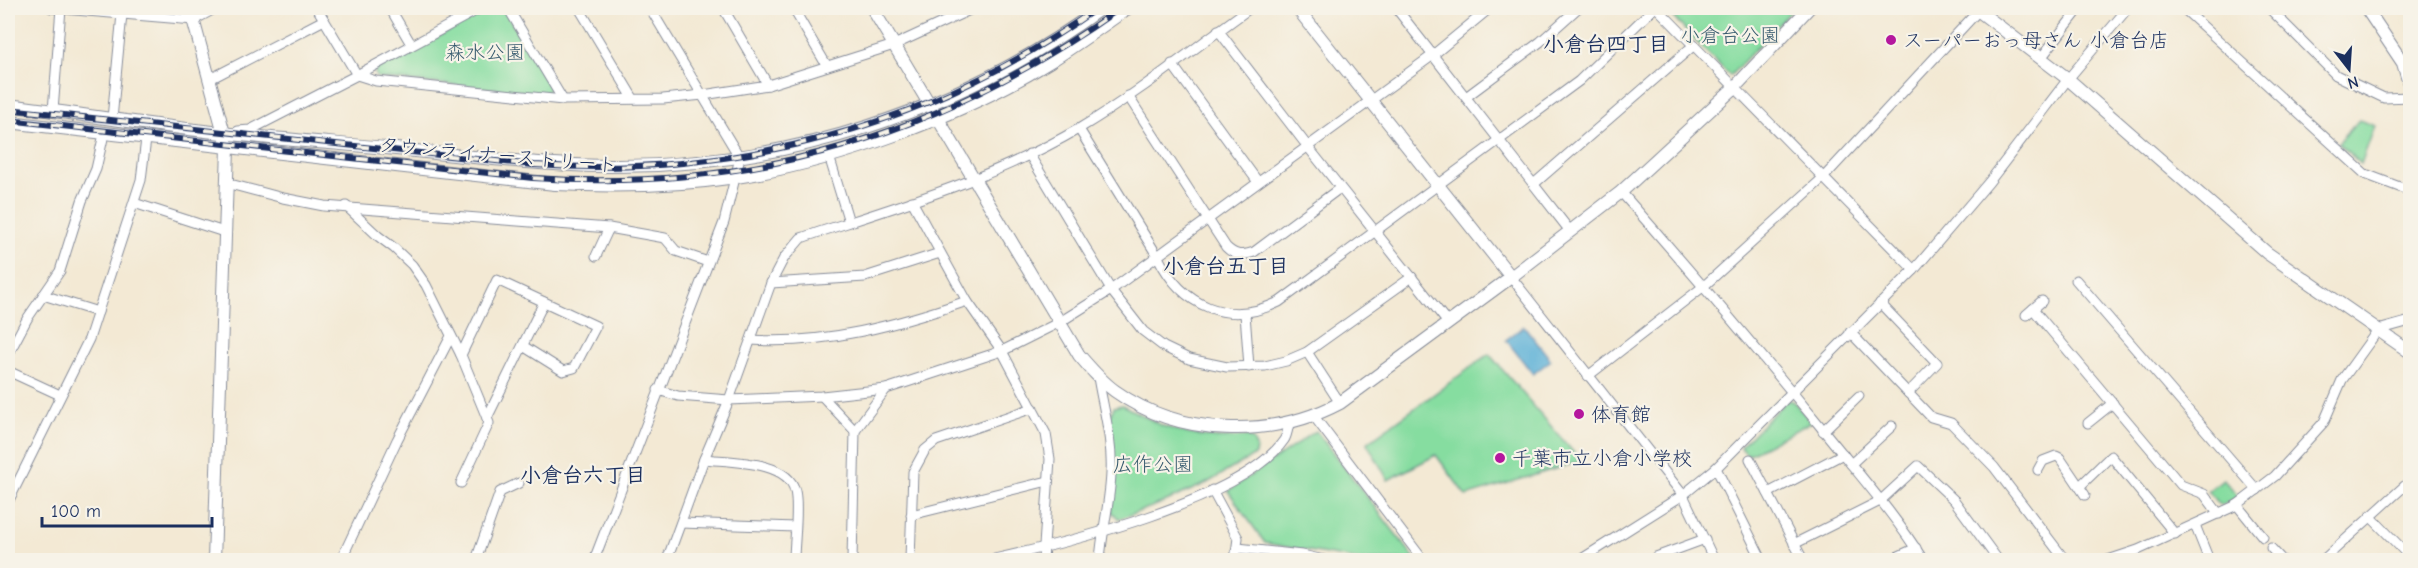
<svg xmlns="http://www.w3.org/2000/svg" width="2418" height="568" font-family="'Comic Neue','Klee One',sans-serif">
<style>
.green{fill:#86dda0;stroke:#50867f;stroke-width:1.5}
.water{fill:#5bb0d7;stroke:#3b709a;stroke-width:1.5}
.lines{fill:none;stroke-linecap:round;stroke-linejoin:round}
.minor-casing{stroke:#878c99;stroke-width:11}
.tertiary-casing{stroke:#878c99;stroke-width:14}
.minor{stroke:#fff;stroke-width:9}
.tertiary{stroke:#fff;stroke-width:12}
.rail-casing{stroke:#1b2f5e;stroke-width:6}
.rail{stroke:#f7f3e8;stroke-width:4;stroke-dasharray:11;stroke-linecap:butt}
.poi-dot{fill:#b5179e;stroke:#f7f3e8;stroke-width:2}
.labels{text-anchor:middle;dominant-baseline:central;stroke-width:4.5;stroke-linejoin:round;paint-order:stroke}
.park-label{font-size:20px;fill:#365a6e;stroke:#f7f3e8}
.poi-label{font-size:20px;fill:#1b2f5e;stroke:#f7f3e8;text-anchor:start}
.street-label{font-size:20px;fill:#1b2f5e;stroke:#f7f3e8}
.neighbourhood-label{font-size:21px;font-weight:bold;fill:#1b2f5e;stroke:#f7f3e8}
</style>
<rect width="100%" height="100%" fill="#f7f3e8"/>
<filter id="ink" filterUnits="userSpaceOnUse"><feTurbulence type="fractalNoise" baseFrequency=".0167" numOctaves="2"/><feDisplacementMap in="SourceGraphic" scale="12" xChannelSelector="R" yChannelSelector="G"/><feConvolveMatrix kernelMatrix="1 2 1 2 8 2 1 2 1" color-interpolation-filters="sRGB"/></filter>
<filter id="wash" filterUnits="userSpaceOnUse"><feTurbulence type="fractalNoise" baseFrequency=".008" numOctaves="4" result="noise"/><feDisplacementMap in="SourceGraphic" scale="24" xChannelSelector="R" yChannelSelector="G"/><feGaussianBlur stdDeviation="1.35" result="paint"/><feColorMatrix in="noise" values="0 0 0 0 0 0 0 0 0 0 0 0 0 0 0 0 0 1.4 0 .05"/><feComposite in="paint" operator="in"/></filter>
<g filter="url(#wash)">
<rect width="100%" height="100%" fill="#f3e9d4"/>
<g class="green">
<polygon points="492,8 503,8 550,87 546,94 377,78 374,70"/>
<polygon points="1664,8 1794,8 1730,76"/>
<polygon points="2359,120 2375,126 2361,164 2338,143"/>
<polygon points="1489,354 1581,461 1466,496 1436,455 1388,480 1367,443"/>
<polygon points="1787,400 1793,401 1811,422 1748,455 1740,447"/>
<polygon points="1122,405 1163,426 1189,434 1218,438 1248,437 1253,440 1256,447 1255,455 1207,483 1162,503 1119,519 1112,512 1115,469 1110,416 1114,407"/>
<polygon points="1316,431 1416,560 1360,560 1265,543 1228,491"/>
<polygon points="2223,479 2238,497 2223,505 2218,504 2208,491"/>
</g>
<polygon class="water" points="1524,326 1551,360 1533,374 1506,340"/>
</g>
<g filter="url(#ink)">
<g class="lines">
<defs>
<g id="minor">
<polyline points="51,8 194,20 216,8"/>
<polyline points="317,8 357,75 376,81 563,100 663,99 703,95 768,85 894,45 974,8"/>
<polyline points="390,8 411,44"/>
<polyline points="508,8 563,100"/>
<polyline points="579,8 633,98"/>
<polyline points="723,8 768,85"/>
<polyline points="793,8 827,66"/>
<polyline points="1396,8 1570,231"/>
<polyline points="1657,8 1914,270"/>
<polyline points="2183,8 2365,174 2410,191"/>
<polyline points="2269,8 2336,75 2384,98 2410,97"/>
<polyline points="1218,30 1308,147 1448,323"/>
<polyline points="2041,58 2080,8"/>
<polyline points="1172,64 1258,182"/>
<polyline points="210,79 324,20"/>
<path d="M1128,96l98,151c9,9 16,9 28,5l86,-64"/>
<polyline points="1466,97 1540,42 1578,8"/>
<polyline points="53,111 61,8"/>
<polyline points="112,119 122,14"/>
<path d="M1079,129l79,128c24,49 70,70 121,45l300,-221 75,-73"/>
<polyline points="238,131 250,130 357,75 481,8"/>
<polyline points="1029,154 1111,290 1143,331 1164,347 1189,359 1227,367 1265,366 1286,361 1307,352 1412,277"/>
<polyline points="829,156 849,222"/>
<polyline points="226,183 283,198 324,206 609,228 665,238 676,251 708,262"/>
<polyline points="1535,183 1694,45"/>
<path d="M1621,192c68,77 134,155 199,234 35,44 74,87 103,134"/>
<polyline points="912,201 967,301 1002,351 1046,434 1050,459 1043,560"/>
<polyline points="134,203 224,232"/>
<polyline points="346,206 378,236 394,248 412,265 426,285 461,355 489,423 461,483"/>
<polyline points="596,256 609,228"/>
<polyline points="1511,277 1683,495 1714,560"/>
<polyline points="2076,280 2257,490"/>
<polyline points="771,283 865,277 940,253"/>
<polyline points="43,295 98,312"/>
<polyline points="1880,303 1937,363 1908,393"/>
<polyline points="2033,309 2181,485 2204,494 2219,514"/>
<polyline points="1245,314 1249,367"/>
<polyline points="2026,315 2042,301"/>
<polyline points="1850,332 1931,417 1951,423 1994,467 2065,560"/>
<path d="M751,340c75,5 146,-15 216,-39"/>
<polyline points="1307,352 1340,403"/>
<polyline points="8,355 27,319 60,271 82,201 96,169 104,134"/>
<polyline points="461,355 497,280 596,326 574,368 563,371 523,346"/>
<polyline points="8,371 60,395"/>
<polyline points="1588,376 1704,286 1824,177 1979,10"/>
<path d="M1098,377c5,31 15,64 13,96 -1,29 -9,58 -11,87"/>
<polyline points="658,390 678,396 729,400 822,396 886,389 1002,351 1060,322 1111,290 1433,55 1490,8"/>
<polyline points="822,396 855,431"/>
<polyline points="1313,415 1423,560"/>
<polyline points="487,418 544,302"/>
<polyline points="2088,423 2113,403"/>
<polyline points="1823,431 1859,396"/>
<path d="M704,459c25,3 84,1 91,32 4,17 -1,51 -1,69"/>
<polyline points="1750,459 1803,560"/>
<polyline points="1851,464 1892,426"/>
<polyline points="1716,468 1762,560"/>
<polyline points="2038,470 2043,461 2056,456 2060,458 2085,495"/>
<polyline points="2080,486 2111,456 2175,534"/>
<polyline points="1212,490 1238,538 1235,560"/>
<polyline points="1768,493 1843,454"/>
<polyline points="8,502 89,339 141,180 146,139"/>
<polyline points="2237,505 2263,537"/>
<polyline points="911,515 1048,481"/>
<polyline points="2370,516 2410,557"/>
<polyline points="681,523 795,527"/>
<polyline points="2195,525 2209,560"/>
<polyline points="1794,544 1880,501 1918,466 1954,500 1998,560"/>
<polyline points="1238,548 1302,555 1324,560"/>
<polyline points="2271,548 2282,560"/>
<polyline points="1656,557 1705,539"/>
<polyline points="341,560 397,440 451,336"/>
<polyline points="476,560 500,492 519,483"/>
<polyline points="594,560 724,222 740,158 650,8"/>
<path d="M667,560l37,-101 25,-59 42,-117 13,-25 17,-20c94,-31 193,-59 279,-110 59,-35 114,-80 170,-120"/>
<polyline points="852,560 855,431 886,389"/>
<polyline points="910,560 913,472 925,450 936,441 1033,408"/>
<path d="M990,560c72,-16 252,-59 294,-120 3,-4 4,-12 5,-17"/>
<polyline points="1580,560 1683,495 1716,468 1914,270 1989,182 2068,79 2128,8"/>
<polyline points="1890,560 1916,548"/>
<polyline points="2108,560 2138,550 2237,505 2275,476 2324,422 2342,380 2378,330 2410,321"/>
<polyline points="2323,560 2410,481"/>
</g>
<g id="tertiary">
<polyline points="190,8 228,148 214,560"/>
<path d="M872,8l207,347c11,13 22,26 36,36 64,46 157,48 225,12l171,-126 110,-85 114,-105 74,-79"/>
<polyline points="1297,8 1511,277"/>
<polyline points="1975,8 2068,79 2267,253 2410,352"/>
<polyline points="2366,8 2403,63 2410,87"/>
<path d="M8,105c71,9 142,20 214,28 54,6 109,10 164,15 73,7 147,17 221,18 177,2 352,-54 494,-158"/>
<path d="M8,122l547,62c61,3 121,2 181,-7 100,-15 228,-62 313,-115 27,-17 53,-36 79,-54"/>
</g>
</defs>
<use href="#minor" class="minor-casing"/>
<use href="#tertiary" class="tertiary-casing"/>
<use href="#minor" class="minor"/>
<use href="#tertiary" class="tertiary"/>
<defs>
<g id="rail">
<path d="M8,109l526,56c203,13 397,-38 563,-157"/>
<path d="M8,120l525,58c220,15 409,-43 587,-170"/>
</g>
</defs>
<use href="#rail" class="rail-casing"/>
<use href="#rail" class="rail"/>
</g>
</g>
<g class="poi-dot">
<circle cx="1891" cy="40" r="6"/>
<circle cx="1579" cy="414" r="6"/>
<circle cx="1500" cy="458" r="6"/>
</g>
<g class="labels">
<g class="park-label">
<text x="1730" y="35">小倉台公園</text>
<text x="485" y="52">森水公園</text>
<text x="1153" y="464">広作公園</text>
</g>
<g class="poi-label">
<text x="1903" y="40">スーパーおっ母さん 小倉台店</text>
<text x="1591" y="414">体育館</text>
<text x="1512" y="458">千葉市立小倉小学校</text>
</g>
<g class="street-label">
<text transform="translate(498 155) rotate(5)">タウンライナーストリート</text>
</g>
<g class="neighbourhood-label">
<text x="1606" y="44">小倉台四丁目</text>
<text x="1226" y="266">小倉台五丁目</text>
<text x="583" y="475">小倉台六丁目</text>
</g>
</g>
<rect width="2418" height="568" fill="none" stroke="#f7f3e8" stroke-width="30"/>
<g transform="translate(2349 69) rotate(163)" stroke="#f7f3e8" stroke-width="4.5" paint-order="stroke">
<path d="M0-4.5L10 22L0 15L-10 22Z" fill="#1b2f5e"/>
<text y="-9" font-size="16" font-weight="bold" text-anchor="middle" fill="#1b2f5e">N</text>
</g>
<path d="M42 517v9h170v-9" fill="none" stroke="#1b2f5e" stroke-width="3"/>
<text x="51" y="517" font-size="18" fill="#1b2f5e" stroke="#f7f3e8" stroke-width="4.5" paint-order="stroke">100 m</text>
</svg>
